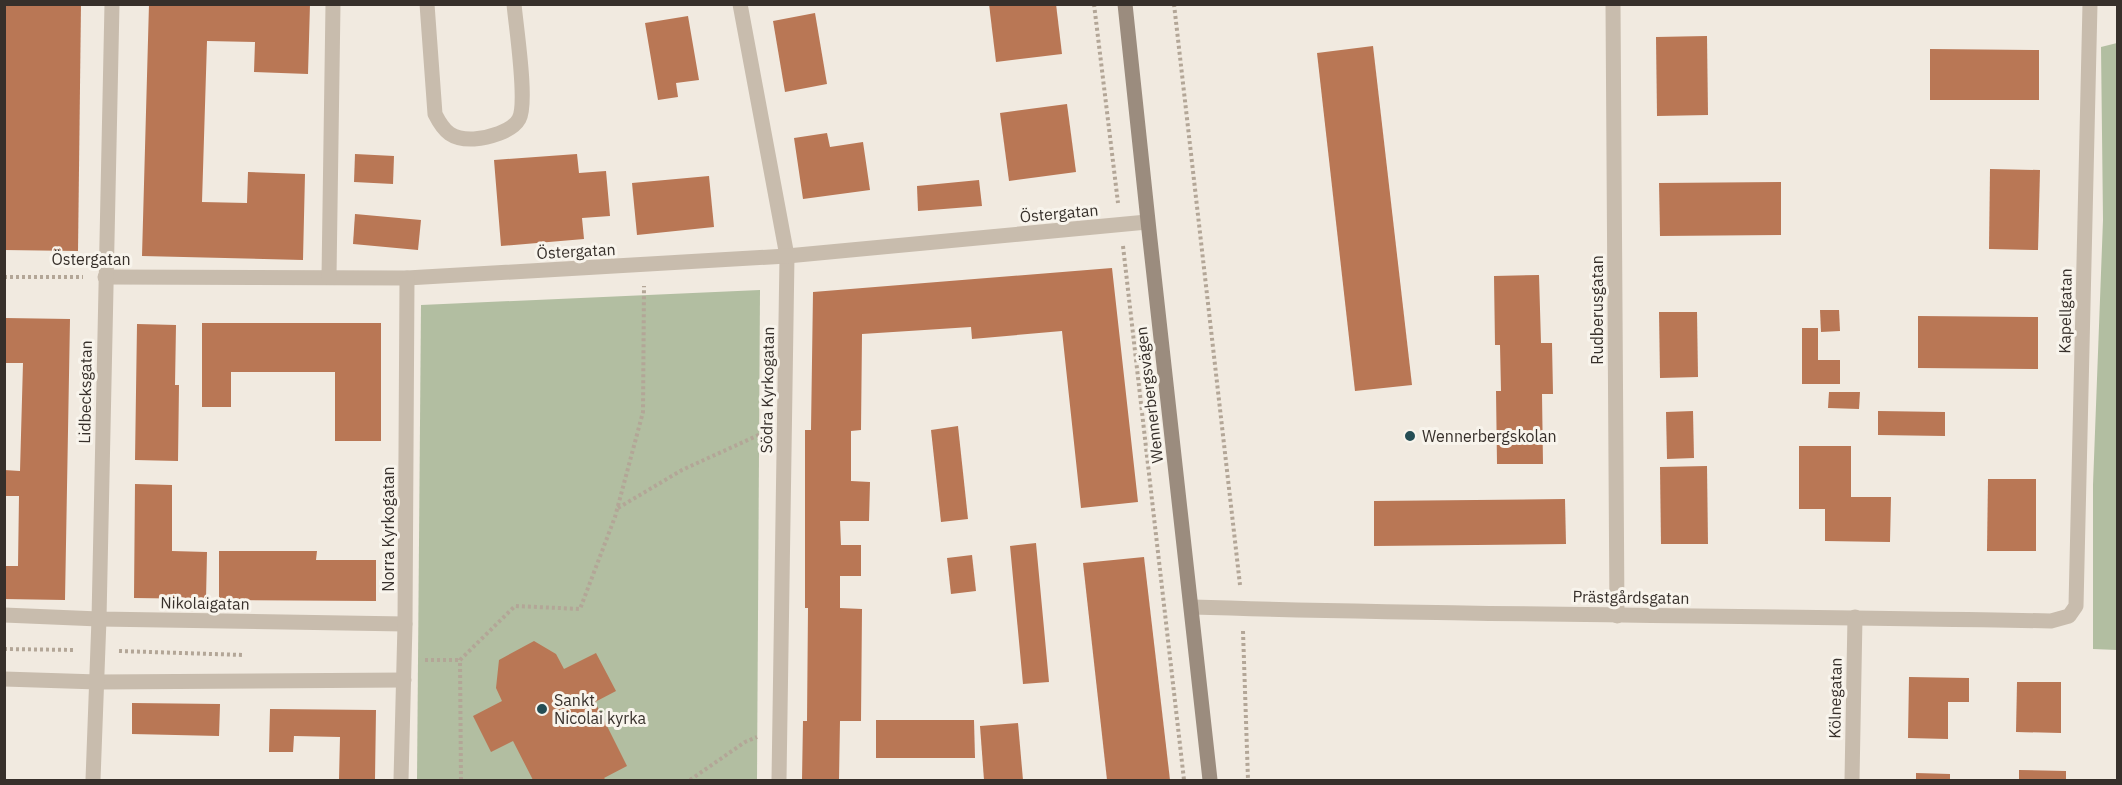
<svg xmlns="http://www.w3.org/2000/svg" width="2122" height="785" font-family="'IBM Plex Sans',sans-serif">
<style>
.green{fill:#b2bea1}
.building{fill:#b97755}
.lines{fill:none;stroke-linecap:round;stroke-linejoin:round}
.path{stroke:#b3a697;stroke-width:4;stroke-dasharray:3 3;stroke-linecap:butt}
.lane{stroke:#c8bcad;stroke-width:15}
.street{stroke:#c8bcad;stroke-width:15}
.secondary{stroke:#9b8c7e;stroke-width:15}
.poi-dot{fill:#254d54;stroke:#f8f4ec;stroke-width:2}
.labels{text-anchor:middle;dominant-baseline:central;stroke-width:6;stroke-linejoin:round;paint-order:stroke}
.street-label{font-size:16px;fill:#37302b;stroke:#f8f4ec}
.poi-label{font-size:16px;fill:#37302b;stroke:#f8f4ec;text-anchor:start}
</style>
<rect width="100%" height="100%" fill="#f1eae0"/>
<g class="green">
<polygon points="2117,43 2118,650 2117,650 2093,649 2093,485 2103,220 2101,47"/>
<polygon points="760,290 757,780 417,780 421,305"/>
</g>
<g class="building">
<polygon points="4,4 81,4 78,251 4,250"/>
<polygon points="149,4 310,4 308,74 254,72 255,42 207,41 202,202 247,203 248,172 305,174 303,260 142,256"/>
<polygon points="989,4 1056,4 1062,54 996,62"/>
<polygon points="815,13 827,84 785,92 773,21"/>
<polygon points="688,16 699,80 676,83 678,97 658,100 645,23"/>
<polygon points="1707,36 1708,115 1657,116 1656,37"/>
<polygon points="1373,46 1412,385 1355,391 1317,53"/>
<polygon points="1930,49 2039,50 2039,100 1930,100"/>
<polygon points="1067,104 1076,172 1009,181 1000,113"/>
<polygon points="827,133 830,147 863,142 870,190 803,199 794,138"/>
<polygon points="355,154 394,156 393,184 354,182"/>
<polygon points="577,154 579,173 606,171 610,216 582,218 584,239 501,246 494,160"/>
<polygon points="1990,169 2040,170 2038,250 1989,249"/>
<polygon points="709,176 714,227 637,235 632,183"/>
<polygon points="979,180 982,206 918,211 917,186"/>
<polygon points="1781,182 1781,235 1660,236 1659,183"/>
<polygon points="355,214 421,220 418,250 353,244"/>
<polygon points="1112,268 1138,502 1081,508 1062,331 972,339 971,327 862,334 861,430 851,431 851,481 870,482 869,521 840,521 841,545 861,545 861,576 840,576 840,608 862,609 861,721 840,721 839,780 802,780 803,721 807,721 808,608 805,608 805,430 811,430 813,292"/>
<polygon points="1539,275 1541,343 1552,343 1553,394 1542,394 1543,464 1497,464 1496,391 1501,391 1500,345 1495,345 1494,276"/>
<polygon points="1820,310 1839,310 1840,331 1821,332"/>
<polygon points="1659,312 1697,312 1698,377 1660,378"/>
<polygon points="1918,316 2038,317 2038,369 1918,368"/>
<polygon points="5,318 70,319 65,600 4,599 4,566 18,566 19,496 4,496 4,470 20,471 23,363 5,363"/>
<polygon points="202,323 381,323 381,441 335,441 335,372 231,372 231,407 202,407"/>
<polygon points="137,324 176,325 175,385 179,385 178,461 135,460"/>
<polygon points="1802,328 1818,328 1818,360 1840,360 1840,384 1802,384"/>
<polygon points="1829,392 1860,392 1859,409 1828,408"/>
<polygon points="1693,411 1694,458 1667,459 1666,412"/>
<polygon points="1878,411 1945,412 1945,436 1878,435"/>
<polygon points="958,426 968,519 941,522 931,430"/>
<polygon points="1799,446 1851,446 1851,497 1891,497 1890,542 1825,541 1825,509 1799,509"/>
<polygon points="1707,466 1708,544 1661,544 1660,467"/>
<polygon points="1988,479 2036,479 2036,551 1987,551"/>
<polygon points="135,484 172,485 172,551 207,552 206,599 134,598"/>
<polygon points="1565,499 1566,544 1374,546 1374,501"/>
<polygon points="1036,543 1049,682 1023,684 1010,546"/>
<polygon points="219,551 317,551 316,560 376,560 376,601 219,600"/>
<polygon points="972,555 976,591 951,594 947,558"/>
<polygon points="1144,557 1170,780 1107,780 1083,563"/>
<polygon points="534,641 556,654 564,669 596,653 616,691 595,702 627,766 604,778 606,780 533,780 513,741 491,752 473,716 502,701 496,688 499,660"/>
<polygon points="1909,677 1969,678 1969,702 1948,702 1948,739 1908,738"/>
<polygon points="2017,682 2061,682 2061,733 2016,732"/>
<polygon points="132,703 220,704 219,736 132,734"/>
<polygon points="270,709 376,710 375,780 339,780 340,737 294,736 293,752 269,752"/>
<polygon points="876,720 974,720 975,758 876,758"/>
<polygon points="1018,723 1023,780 984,780 980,726"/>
<polygon points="2019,770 2066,771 2066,780 2019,780"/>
<polygon points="1916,773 1950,774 1950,780 1916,780"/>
</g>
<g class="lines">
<g class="path">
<polyline points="1094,4 1118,203"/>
<polyline points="1174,4 1240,585"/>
<polyline points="1123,246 1184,780"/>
<polyline points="4,277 83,277"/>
<polyline points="618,508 682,470 763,433"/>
<polyline points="1243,631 1248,780"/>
<polyline points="4,649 76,650"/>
<polyline points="119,651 244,655"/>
<polyline points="425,660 460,660"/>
<polyline points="461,780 460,660 515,606 580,609 615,517 643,412 644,286"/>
<polyline points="690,780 745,742 757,737"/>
</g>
<path class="lane" d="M427,4l8,110c9,18 17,26 39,25 13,-1 38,-7 45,-20 9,-16 -3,-92 -5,-115"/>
<g class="street">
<polyline points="740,4 787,256 779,780"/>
<polyline points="1613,4 1617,616"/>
<polyline points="105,277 407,278 787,256 1147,222"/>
<polyline points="329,277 333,4"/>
<path d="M1192,607c286,9 573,8 859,14l18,-5 7,-10 14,-602"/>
<polyline points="4,615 99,619 405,624"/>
<polyline points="4,679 98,682 404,680"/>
<polyline points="93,780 99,619 112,4"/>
<polyline points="401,780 405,624 407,278"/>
<polyline points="1852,780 1855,617"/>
</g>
<path class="secondary" d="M1125,4c26,259 58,518 85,776"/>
</g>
<g class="poi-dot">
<circle cx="1410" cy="436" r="6"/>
<circle cx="542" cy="709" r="6"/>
</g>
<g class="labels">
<g class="street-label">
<text transform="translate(1059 213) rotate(-5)">Östergatan</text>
<text transform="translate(576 251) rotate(-3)">Östergatan</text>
<text x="91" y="259">Östergatan</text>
<text transform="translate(1597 310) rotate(-90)">Rudberusgatan</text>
<text transform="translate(2065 311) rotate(-89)">Kapellgatan</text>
<text transform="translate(767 390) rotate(-89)">Södra Kyrkogatan</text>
<text transform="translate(85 392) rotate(-89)">Lidbecksgatan</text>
<text transform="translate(1149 395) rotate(-97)">Wennerbergsvägen</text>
<text transform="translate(388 529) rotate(-90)">Norra Kyrkogatan</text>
<text transform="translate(1631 597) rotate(1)">Prästgårdsgatan</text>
<text transform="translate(205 603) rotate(1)">Nikolaigatan</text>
<text transform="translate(1835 698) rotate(-89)">Kölnegatan</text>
</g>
<g class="poi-label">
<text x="1422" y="436">Wennerbergskolan</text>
<text x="554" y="700">Sankt<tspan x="554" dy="18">Nicolai kyrka</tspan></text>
</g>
</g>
<rect width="2122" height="785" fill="none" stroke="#37302b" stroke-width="12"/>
</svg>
